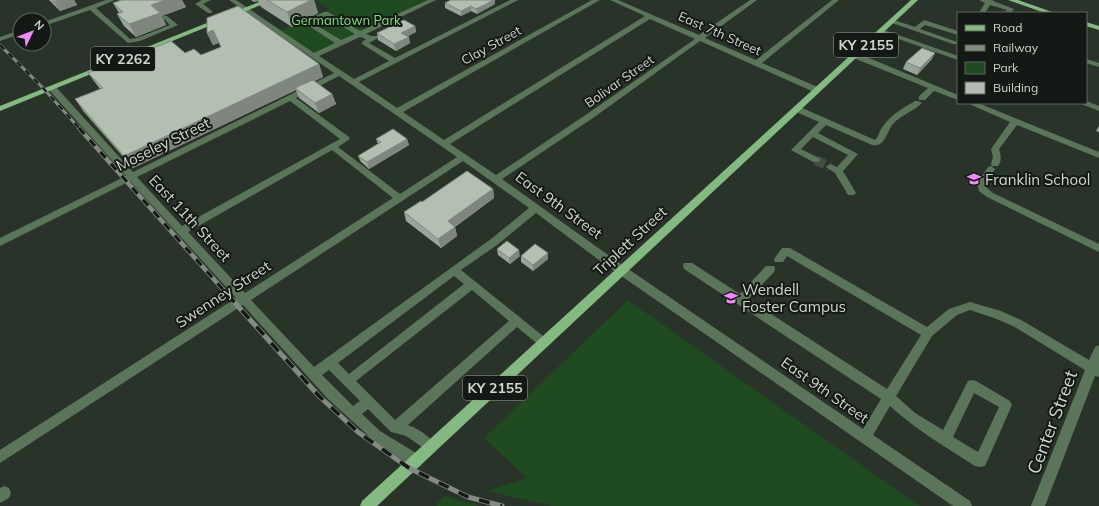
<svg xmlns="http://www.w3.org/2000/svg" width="1099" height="506" font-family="Mulish,sans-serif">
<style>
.green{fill:#204a1f}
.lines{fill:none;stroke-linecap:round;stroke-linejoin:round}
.minor-tunnel{stroke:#434b42;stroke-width:10;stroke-dasharray:10 4.5;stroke-linecap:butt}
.minor{fill:#5b755a;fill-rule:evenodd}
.major{fill:#84ba81;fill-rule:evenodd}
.rail-far2-casing{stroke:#838a82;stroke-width:3}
.rail-far1-casing{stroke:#838a82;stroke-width:4.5}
.rail-casing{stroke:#838a82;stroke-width:5}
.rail-far2{stroke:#151915;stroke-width:2;stroke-dasharray:6;stroke-linecap:butt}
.rail-far1{stroke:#151915;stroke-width:3;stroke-dasharray:8;stroke-linecap:butt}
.rail{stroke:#151915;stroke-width:3.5;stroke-dasharray:11;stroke-linecap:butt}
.wall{fill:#9ba49a}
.shaded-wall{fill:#7e867d}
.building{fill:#b4bfb3;stroke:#7e867d}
.labels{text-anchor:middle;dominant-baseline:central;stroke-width:4;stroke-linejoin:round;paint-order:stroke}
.far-park-label{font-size:13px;fill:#87db83;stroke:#151915}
.far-street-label{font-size:13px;fill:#d0d6d0;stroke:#151915}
.shield{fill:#151915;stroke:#989d98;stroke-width:1}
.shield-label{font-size:14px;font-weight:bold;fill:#d0d6d0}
.street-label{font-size:15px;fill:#d0d6d0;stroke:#151915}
.poi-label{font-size:15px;fill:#d0d6d0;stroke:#151915;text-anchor:start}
.near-street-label{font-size:18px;fill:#d0d6d0;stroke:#151915}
</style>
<rect width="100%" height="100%" fill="#2a3329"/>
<g class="green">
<polygon points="315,0 433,0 315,55 278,31 329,9"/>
<polygon points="628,300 888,484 920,506 553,506 487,491 527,478 484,438"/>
<polygon points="445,496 479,506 437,506 436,504"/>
</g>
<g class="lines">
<polyline class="minor-tunnel" points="816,160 830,167"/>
<g class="minor">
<polygon points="106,0 115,0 96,8 130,39 137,38 170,25 163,18 163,16 167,16 178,25 140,41 128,43 90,10 44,26 44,22"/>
<polygon points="202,0 211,0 203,4 212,11 212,13 208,13 195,4"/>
<path d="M229,0h7l78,53 21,-10 -32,-21 21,-10h4l32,19 68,-31h8l-70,34 6,2h6v2l-9,5 26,15 115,-58h8l-159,82 38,26 195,-108h8l-197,112 41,28 201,-124 -35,-16h8l81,35 51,-35h7l-52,38 51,22 76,-60h7l-77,63 58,25v4h-6l-114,-51 -107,77 -91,61 113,81 248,169 18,-30 -197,-130 -1,-3 1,-3h8l48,31 26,-28h8l1,3 -1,3 -26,27 139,90 34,-54 -134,-79 -4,6h-8l-1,-3 8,-11h8l137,79 22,-18 21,-7 31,9 20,9 68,40 6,-13 4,-2v32l-4,-1 -50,130h-14l54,-136 -72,-44 -19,-8 -24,-8 -13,5 -25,21 -36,60 19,17 28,17 25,-49 4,-1 4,1 34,20 2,4 -27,61 -5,1 -5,-1c-29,-19 -59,-36 -85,-60l-17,29 97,66 2,5h-19l-346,-240 -71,-53 -39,32 -36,25 87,70 2,3 -2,3 -4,2 -4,-2 -23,-19 -109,98c9,3 25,13 29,22l-1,4 -5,2 -25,-17 -15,-4 -23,-23 -6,5 18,17 41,25 1,5 -1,5 -5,1 -5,-1 -39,-27 -44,-40 -85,-94 -243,158v-13l236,-152 -106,-117 -130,65v-8l126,-62 -77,-86v-4h6l78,86 201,-99zM326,16l29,18 -14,6 -30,-18zM650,19l45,20 -108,75 -91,61 -46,-31zM360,37l6,2 -4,3v2l27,17 -35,18 -35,-23zM339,76l102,70 16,11 -57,37 -62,-47 12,-8 -1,-2 -53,-39zM290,101l50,38 -158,87 -45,-49zM332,150l61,48 -148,95 -57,-61zM463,161l66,47 -38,31 -177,128 -63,-67zM454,276l10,8 -115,90 -11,-11zM472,290l37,31 -114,99 -39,-39zM329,370l31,31 -7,5 -31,-31zM974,393l25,14 -21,45 -25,-15z"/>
<polygon points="979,0 993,0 993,1 1014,9 1011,13 1004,13 1007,10 990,5 985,13 979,13 985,3"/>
<polygon points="891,19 915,27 924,20 958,31 958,35 925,25 920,29 957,42 958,44 953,44 889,22 889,20"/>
<polygon points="881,29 958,56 958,60 879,32 879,30"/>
<polygon points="20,30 20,34 0,41 0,37"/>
<polygon points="851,53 857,53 958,95 958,100 934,91 925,100 919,100 919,96 928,88 851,57"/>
<polygon points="1086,59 1099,63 1099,67 1086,63"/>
<path d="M915,101h3l4,2c-8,8 -21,12 -29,21 -6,7 -8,24 -21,21l-46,-20 -8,8 40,21 -15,17 13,22 -2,2h-6l-13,-22 -9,-6 4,-3 7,3 11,-12 -35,-18 -12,12 18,9 1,2 -1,2h-6l-22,-12 28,-28 -25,-11v-4h6l75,33c4,-4 4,-9 8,-14 8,-11 20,-18 32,-25z"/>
<polygon points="1086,101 1099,106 1099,111 1079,103 1086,103"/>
<path d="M967,103h11l121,49v6l-82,-33 -18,24c2,7 3,11 -1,17h-6l-1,-2 2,-7 -2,-8 19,-27z"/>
<polygon points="991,166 995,169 987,184 987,188 993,193 1099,244 1099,252 987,197 979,191 977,184 988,167"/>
<polygon points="4,486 9,488 11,493 9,498 0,503 0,488"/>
</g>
<g class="major">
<polygon points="264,0 273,0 0,111 0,106"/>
<polygon points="911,0 918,0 377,506 360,506 362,501"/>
<polygon points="1008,0 1018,0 1055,13 1045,13"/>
<polygon points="1086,22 1099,26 1099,30 1086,26"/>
</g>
<defs>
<polyline id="rail-far2" points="0,45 43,88 80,129"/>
<polyline id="rail-far1" points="79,128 228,295"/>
<polyline id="rail" points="227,294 319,396 358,432 409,468 468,497 502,506"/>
</defs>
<use href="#rail-far2" class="rail-far2-casing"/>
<use href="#rail-far1" class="rail-far1-casing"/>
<use href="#rail" class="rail-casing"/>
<use href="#rail-far2" class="rail-far2"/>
<use href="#rail-far1" class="rail-far1"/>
<use href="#rail" class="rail"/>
</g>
<g class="wall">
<polygon points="49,0 74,0 77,5 60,11"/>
<polygon points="121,0 182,0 186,7 162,16 166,25 136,37 124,26 117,14 119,13 113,3"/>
<polygon points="251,0 314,0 318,13 292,27 261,7 258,1 254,2"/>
<polygon points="451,0 495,0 495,4 477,14 471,11 461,16 445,8 445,3"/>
<polygon points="415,26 416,32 408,36 410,43 396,51 378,40 377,33"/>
<polygon points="207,33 319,64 323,77 314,81 332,94 336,104 319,113 299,98 296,90 133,168 84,112 75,99 100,89 88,73 201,55 221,47 219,43 213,45"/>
<polygon points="932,59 917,75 903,69 906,62"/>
<polygon points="1099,126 1099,132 1096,131"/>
<polygon points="376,139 407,139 409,145 369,169 361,162 358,156 378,144"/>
<polygon points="493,189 494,198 455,227 457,236 441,248 406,221 404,212 422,202"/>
<polygon points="497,249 520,256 510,264 498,255"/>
<polygon points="548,253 548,259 533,271 521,262 521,256"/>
</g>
<g class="shaded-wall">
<polygon points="59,0 74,0 77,5 60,11 54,2"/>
<polygon points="165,0 182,0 186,7 162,16 166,25 136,37 129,24 151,5"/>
<polygon points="253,0 258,0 258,1 254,2"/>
<polygon points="311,0 314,0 318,13 292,27 287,12"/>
<polygon points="494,0 495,0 495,4 477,14 476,9"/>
<polygon points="471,6 471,11 461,16 461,11"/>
<polygon points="415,26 416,32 402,39 401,33"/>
<polygon points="213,30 219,43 213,45 207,33"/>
<polygon points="409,37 410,43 396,51 394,44"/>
<polygon points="935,53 932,59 917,75 920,68"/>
<polygon points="319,64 323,77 297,90 295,88 296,90 133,168 124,156"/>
<polygon points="332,94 336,104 319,113 315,103"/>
<polygon points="407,139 409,145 369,169 367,162"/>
<polygon points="493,189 494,198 453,228 455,227 457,236 441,248 438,239 448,221"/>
<polygon points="519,250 520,256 510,264 509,258"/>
<polygon points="548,253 548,259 533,271 533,265"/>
</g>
<g class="building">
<polygon points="52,0 59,0 54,2"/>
<polygon points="122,0 165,0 151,5 160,13 129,24 117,14 123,12 113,3"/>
<polygon points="267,0 311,0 287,12"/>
<polygon points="451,0 494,0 476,9 471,6 461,11 445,3"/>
<polygon points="238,6 319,64 124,156 75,99 103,88 88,73 171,41 185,53 194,49 201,55 221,47 213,30 207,33 207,18"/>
<polygon points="404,20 415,26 401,33 409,37 394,44 377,33"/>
<polygon points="922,48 935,53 920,68 906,62"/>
<polygon points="313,80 332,94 315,103 295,88"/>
<polygon points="393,129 407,139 367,162 358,156 381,142 376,139"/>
<polygon points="467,171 493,189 448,221 455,227 438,239 404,212 421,201 422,202"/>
<polygon points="507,241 519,250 509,258 497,249"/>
<polygon points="535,244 548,253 533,265 521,256"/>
</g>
<defs>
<symbol id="school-bare" viewBox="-9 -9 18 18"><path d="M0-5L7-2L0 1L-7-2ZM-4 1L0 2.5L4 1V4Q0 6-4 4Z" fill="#ed8cf9" stroke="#151915" stroke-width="2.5" paint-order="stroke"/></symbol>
</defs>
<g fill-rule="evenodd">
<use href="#school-bare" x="964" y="169" width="20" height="20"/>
<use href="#school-bare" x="721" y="288" width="20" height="20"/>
</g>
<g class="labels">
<g class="far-park-label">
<text x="346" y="20">Germantown Park</text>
</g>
<g class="far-street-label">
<text transform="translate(720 33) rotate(24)">East 7th Street</text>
<text transform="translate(491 45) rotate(-29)">Clay Street</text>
<text transform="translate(619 81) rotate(-35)">Bolivar Street</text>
</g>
<g class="shield">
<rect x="834" y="33" width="64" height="24" rx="3"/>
<rect x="91" y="47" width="64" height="24" rx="3"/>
<rect x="463" y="376" width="64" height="24" rx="3"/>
</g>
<g class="shield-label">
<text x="866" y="45">KY 2155</text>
<text x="123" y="59">KY 2262</text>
<text x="495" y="388">KY 2155</text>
</g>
<g class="street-label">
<text transform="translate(163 144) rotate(-26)">Moseley Street</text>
<text transform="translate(559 205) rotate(36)">East 9th Street</text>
<text transform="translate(190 218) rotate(47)">East 11th Street</text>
<text transform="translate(630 241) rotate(-43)">Triplett Street</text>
<text transform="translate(223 294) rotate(-33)">Swenney Street</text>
<text transform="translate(825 390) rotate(35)">East 9th Street</text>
</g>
<g class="poi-label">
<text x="985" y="179">Franklin School</text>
<text x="742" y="289">Wendell<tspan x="742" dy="17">Foster Campus</tspan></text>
</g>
<g class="near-street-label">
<text transform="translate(1052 422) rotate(-69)">Center Street</text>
</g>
</g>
<rect x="957" y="12" width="130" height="92" fill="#151915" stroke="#606560"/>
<rect x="965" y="25" width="20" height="6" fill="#84ba81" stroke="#606560"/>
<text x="993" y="32" font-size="12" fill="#d0d6d0">Road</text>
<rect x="965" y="45" width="20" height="6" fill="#838a82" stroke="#606560"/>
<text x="993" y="52" font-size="12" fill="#d0d6d0">Railway</text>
<rect x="965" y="62" width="20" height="12" fill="#204a1f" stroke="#606560"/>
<text x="993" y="72" font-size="12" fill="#d0d6d0">Park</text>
<rect x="965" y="82" width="20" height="12" fill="#b4bfb3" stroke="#606560"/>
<text x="993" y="92" font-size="12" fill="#d0d6d0">Building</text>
<g transform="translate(32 32) rotate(47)"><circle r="19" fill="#151915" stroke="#606560"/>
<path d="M0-3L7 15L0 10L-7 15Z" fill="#ed8cf9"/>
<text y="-6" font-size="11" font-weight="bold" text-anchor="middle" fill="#d0d6d0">N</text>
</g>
</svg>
